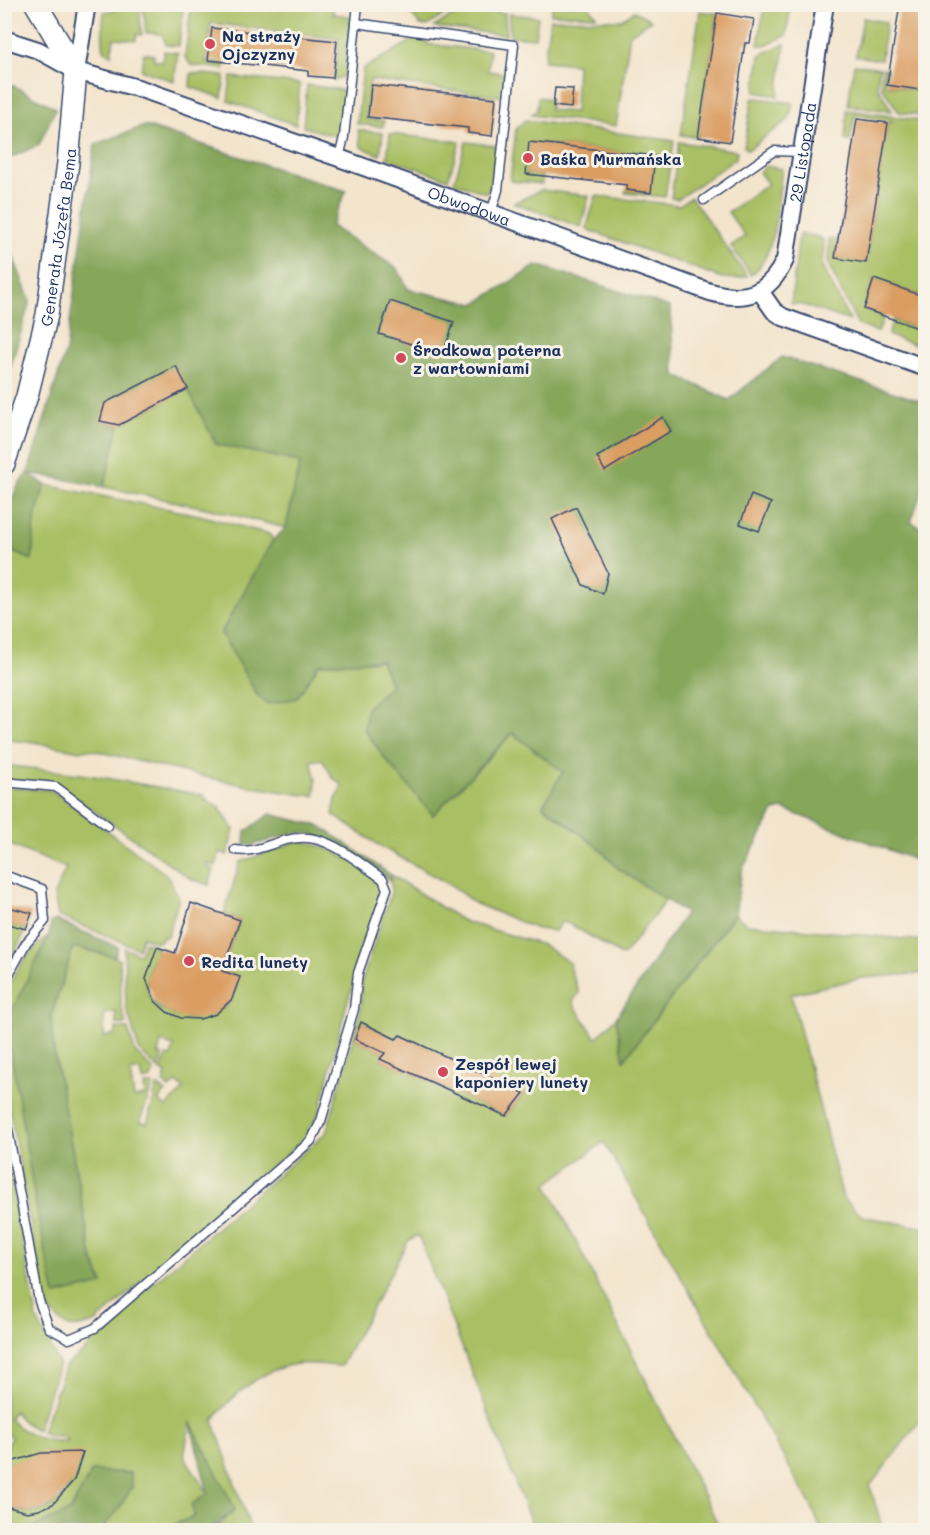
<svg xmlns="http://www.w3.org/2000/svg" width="930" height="1535" font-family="Mali,sans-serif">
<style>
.green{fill:#a9bf64;stroke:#627761;stroke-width:1.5;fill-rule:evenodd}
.forest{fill:#86a65a;stroke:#506a5c;stroke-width:1.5}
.building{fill:#da9d62}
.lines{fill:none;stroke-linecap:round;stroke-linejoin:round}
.service-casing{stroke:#3b4a6e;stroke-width:11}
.minor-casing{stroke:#3b4a6e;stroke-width:20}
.tertiary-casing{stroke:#3b4a6e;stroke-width:24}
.service{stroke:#fff;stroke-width:8}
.minor{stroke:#fff;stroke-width:16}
.tertiary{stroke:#fff;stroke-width:21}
.poi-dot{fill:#d1495b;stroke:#f7f3e8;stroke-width:2}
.labels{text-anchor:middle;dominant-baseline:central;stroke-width:6;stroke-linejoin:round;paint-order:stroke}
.poi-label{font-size:16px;font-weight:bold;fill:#1b2f5e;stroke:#f7f3e8;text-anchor:start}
.street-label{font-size:16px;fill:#1b2f5e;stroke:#f7f3e8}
</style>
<rect width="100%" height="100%" fill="#f7f3e8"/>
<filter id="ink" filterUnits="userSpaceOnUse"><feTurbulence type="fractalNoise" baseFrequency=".0167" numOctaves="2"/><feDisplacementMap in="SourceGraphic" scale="12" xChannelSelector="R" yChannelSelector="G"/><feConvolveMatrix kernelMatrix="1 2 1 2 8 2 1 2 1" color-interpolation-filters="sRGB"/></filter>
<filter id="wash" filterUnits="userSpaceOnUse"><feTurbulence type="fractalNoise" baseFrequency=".008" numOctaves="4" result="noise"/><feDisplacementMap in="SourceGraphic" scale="24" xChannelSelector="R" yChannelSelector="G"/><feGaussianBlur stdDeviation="1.35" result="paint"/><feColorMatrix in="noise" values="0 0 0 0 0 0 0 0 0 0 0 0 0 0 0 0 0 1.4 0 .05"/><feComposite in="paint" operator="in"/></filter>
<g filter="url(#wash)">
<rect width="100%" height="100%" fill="#f3e4cc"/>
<g class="green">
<path d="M134,4l5,1 3,30 -5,-1 -1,6 -22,-2 -3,17 -7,-5c-3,-15 -1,-24 0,-38z"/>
<polygon points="430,4 456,7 427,26 420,25 403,5"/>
<polygon points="143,5 183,9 179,46 166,45 162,34 146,33"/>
<polygon points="191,5 334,5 333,14 349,16 351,19 345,75 334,81 339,39 211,23 206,62 225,64 224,69 191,65 185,57"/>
<polygon points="552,5 588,5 596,16 551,14"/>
<polygon points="775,5 791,5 786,36 765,45 758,45 763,13"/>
<polygon points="464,8 505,13 506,35 434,27"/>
<polygon points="634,11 651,20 630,34 616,126 531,115 537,110 538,97 550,99 550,110 575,112 577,64 544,61 550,19 621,20"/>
<polygon points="700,11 717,13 698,137 681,135"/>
<polygon points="509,14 538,17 535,38 510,36"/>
<polygon points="863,18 886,22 881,60 856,56"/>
<polygon points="418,37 427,38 427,44 490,51 488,71 503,73 505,76 503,97 370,80 366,119 384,121 383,127 357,124 363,69"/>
<polygon points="785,44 778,96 755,92 760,55"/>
<polygon points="164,51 178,53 174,81 141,70 144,53 154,55 154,60 162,61"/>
<polygon points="925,52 925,116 899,112 881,86 883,68 887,69 885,85 919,90"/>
<polygon points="854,64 880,68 877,86 892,111 848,105"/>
<polygon points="191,73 225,76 222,98 190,87"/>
<polygon points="231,77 300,84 296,125 228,101"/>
<polygon points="307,85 341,90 344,93 339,133 336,136 303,127"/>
<polygon points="755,98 793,103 789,119 748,150 744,147 752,99"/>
<polygon points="847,110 925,121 925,297 874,279 864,309 884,316 878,332 858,325 828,264 829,239 837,240 835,258 866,262 888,123 893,121 855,115 850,141 845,140"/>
<polygon points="525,120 674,141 665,197 625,193 626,190 650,193 654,156 530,142 526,174 542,176 542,184 510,181 516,129"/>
<polygon points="358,130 383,133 380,155 361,147"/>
<polygon points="390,134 460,142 448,179 387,158"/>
<polygon points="466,142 497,146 494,181 486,193 454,182"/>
<polygon points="679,142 737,151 736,158 678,199 671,198"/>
<path d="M766,166l16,3c-5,32 -4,86 -31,106l-20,-29 14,-10 -17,-24 40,-28 -9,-12z"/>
<polygon points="541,190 589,196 581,227 514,203"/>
<polygon points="596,196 679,205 691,197 747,276 736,279 722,278 586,229"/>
<polygon points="799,234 819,237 824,241 822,266 850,321 800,304 791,304"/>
<polygon points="893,320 925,331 923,348 888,335"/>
<polygon points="188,389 216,444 300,462 286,528 206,508 104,487 119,425"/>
<path d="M45,485l154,30 70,19 4,6 -52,93 36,62 62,-31 62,-4 10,25 -24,23 66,107 80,-82 51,39 -21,34 56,42 20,21 48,30 -44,57 -53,-32 -9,-2 -6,9 -18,-2 -63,-26 -22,-17 -72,-40 -47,-31 3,-16 7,-13 -10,-8 -11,-19 -11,2 5,18 -1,17c-77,-8 -152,-30 -228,-47l-7,2 -47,-9 -28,-2 -1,-188 2,-3 26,11 3,-41z"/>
<polygon points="4,765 88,775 204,795 203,798 219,807 234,830 227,855 220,851 216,866 207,863 207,867 214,869 209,885 191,879 59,786 5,780"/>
<polygon points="4,787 49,790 57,794 167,875 179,898 168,935 157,942 142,937 139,949 58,916 54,895 66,868 5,843"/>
<path d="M299,841c29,4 65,22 82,46l-1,13 -34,107 -26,104 -15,27 -209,184c-30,11 -30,6 -51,-17l-40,-220 -1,-90c12,-26 23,-42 45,-60l-43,88 50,272 47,-12 -11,-26 -38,-205 -3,-35 22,-70 38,8 9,5 1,46 5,18h-10v-12l-12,2v23l12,-3v-6l12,1 7,23 19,19 -3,8 -8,2 -2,-11 -11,2 4,26 11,-2 -1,-11h9l-13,36 7,3 10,-38 9,6 -8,8 8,7 18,-18 -7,-7 -8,7 -6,-6 3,-10 -5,-2 5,-15 5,1 3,-11 -13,-4 -3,12 4,1 -4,14 -19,-19 -13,-43 -2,-59 16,6 5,-12 12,5c-3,10 -9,21 -10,32 -4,40 64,54 84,20 4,-6 6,-15 8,-22l-17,-6 18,-51 -16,-6 16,-52z"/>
<path d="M391,875l72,46 80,24 27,18 -1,3 10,27 -6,8 1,4 22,33 20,-20 8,42 111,-146 11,10 179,17v32l-62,5 -72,16 52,204 19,18 63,12v186l-55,72 13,44h-62l-9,-23 -208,-365 -57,42 174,346h-187l-116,-295 -10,6 -67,125c-14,-1 -29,-3 -43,-2 -36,4 -64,30 -85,56l38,110h-43l13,-6 14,-15 -45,-87 -6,34 24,37 -13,23 -33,14h-61l31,-43 -2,-14 -38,-2 -22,40 -42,19 -23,-5v-19c46,21 67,-15 77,-53l-75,10 -1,-13 5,-13 -6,-5v-262l4,-1 28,150 22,45 -22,66 -15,-9 -8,-10 -5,8c17,16 34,23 58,22l-4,-5h-14l-7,-4 24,-67 17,-13 29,-33 214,-186 35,-124v-26l30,-90zM361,1022l35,17 4,-4 124,59 -18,22 -126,-57 5,-6 -30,-14z"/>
<polygon points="5,923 26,929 5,973"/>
</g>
<g class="forest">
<polygon points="4,81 56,108 39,145 5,160"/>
<path d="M145,126l201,65 -15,35 67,43 10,20 67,15 62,-39 133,42 5,68 54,25 53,-43 143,45v80l-14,40 15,8 -1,334 -142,-55 -9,2 -32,59 -7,44 -111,146 -8,-42 70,-105 -67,-44 -20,-21 -56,-43 20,-33 -51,-39 -79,82 -47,-55 -22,-31 3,-21 24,-23 -10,-25 -62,4 -22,34 -29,6 -11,-9 -36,-62 52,-93 13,-12 14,-66 -84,-18 -40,-77 -76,54 19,4 -15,62 -75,-14 16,12 -10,34 -3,41 -26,-11 -1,3c0,-28 3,-58 23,-80l38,-122 29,-206z"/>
<polygon points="5,235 30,301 5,386 4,235"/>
<path d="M270,814l50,12 71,49 -1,6c-18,-20 -63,-47 -90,-48 -18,-1 -34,13 -55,12v-13z"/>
<polygon points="56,920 118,947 115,957 73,947 51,1017 54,1052 92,1257 103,1284 55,1295 38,1218 6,1023 49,935 51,922"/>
<path d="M190,1421l45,88c-26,26 -39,22 -73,21l33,-14 -4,-11 17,-12z"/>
<polygon points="92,1471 130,1473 132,1487 118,1510 101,1530 5,1530 5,1525 28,1530 70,1511"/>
</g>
<g id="blocks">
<g class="building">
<polygon points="900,4 926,4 926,52 920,90 887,85"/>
<polygon points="717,13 754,19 750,43 745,43 730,142 698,137"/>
<polygon points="212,28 337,41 333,78 308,76 308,71 208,60"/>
<polygon points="371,85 496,98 492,136 468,133 468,128 368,117"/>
<polygon points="555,88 573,89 571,108 553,106"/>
<polygon points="857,119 888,123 866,263 835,258"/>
<polygon points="529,142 655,156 651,193 626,190 627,185 526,174"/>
<polygon points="874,279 926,297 926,331 864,309"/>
<polygon points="390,301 454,322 443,354 379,334"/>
<polygon points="176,366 188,389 119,425 100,421 105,403"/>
<polygon points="663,417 671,431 605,471 597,457"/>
<polygon points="751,495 771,503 759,531 740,524"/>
<polygon points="576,507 608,573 603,594 583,585 552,519"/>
<polygon points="191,903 240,920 222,971 240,977 232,999 216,1014 200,1019 181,1018 167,1012 155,1001 146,979 157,947 175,953"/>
<polygon points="4,906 32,913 26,929 4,923"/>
<polygon points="361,1022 396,1039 400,1035 524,1093 506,1116 380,1059 385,1053 355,1039"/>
<polygon points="83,1452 74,1480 53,1504 39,1510 27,1512 4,1506 4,1464 41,1453"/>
</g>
</g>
</g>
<g filter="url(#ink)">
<use href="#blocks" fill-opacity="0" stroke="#3b4a6e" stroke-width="1.5"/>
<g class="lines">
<defs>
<g id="service">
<polyline points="356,23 514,45 498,190 491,213"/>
<polyline points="339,158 344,137 358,4"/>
<polyline points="704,200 774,151 802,152"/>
<polyline points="4,782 56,787 108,826"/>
<polyline points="4,875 42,889 45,921 26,943 4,983"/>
<path d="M4,1108l35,193 10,27 20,11 26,-11 216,-187 10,-20 33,-112 4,-36 29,-84 -4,-10c-24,-16 -54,-44 -84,-41 -23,1 -41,16 -64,12"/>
</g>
<g id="minor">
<path id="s1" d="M4,39l34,11 38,21 65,18 198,69 371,134c36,10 59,2 75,-32l40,-256"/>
<polyline points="76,71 87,4"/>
<polyline points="760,291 774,311 783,317 926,368"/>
</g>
<g id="tertiary">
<path id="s2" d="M4,464l23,-68 20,-81 21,-152 8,-92 -40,-67"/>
</g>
</defs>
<use href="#service" class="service-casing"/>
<use href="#minor" class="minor-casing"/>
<use href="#tertiary" class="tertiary-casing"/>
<use href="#service" class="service"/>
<use href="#minor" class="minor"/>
<use href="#tertiary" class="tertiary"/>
</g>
</g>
<g class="poi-dot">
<circle cx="210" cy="44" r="6"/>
<circle cx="528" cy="158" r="6"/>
<circle cx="401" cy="358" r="6"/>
<circle cx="189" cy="961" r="6"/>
<circle cx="443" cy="1072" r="6"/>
</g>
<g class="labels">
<g class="poi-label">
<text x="222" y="35">Na straży<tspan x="222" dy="18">Ojczyzny</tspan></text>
<text x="540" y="158">Baśka Murmańska</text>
<text x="413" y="349">Środkowa poterna<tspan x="413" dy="18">z wartowniami</tspan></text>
<text x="201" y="961">Redita lunety</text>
<text x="455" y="1063">Zespół lewej<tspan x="455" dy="18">kaponiery lunety</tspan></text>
</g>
<g class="street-label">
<text stroke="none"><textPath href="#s1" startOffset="951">29 Listopada</textPath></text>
<text stroke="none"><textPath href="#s1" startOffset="495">Obwodowa</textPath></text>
<text stroke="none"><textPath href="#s2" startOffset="234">Generała Józefa Bema</textPath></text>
</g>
</g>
<rect width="930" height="1535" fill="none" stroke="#f7f3e8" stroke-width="24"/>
</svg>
